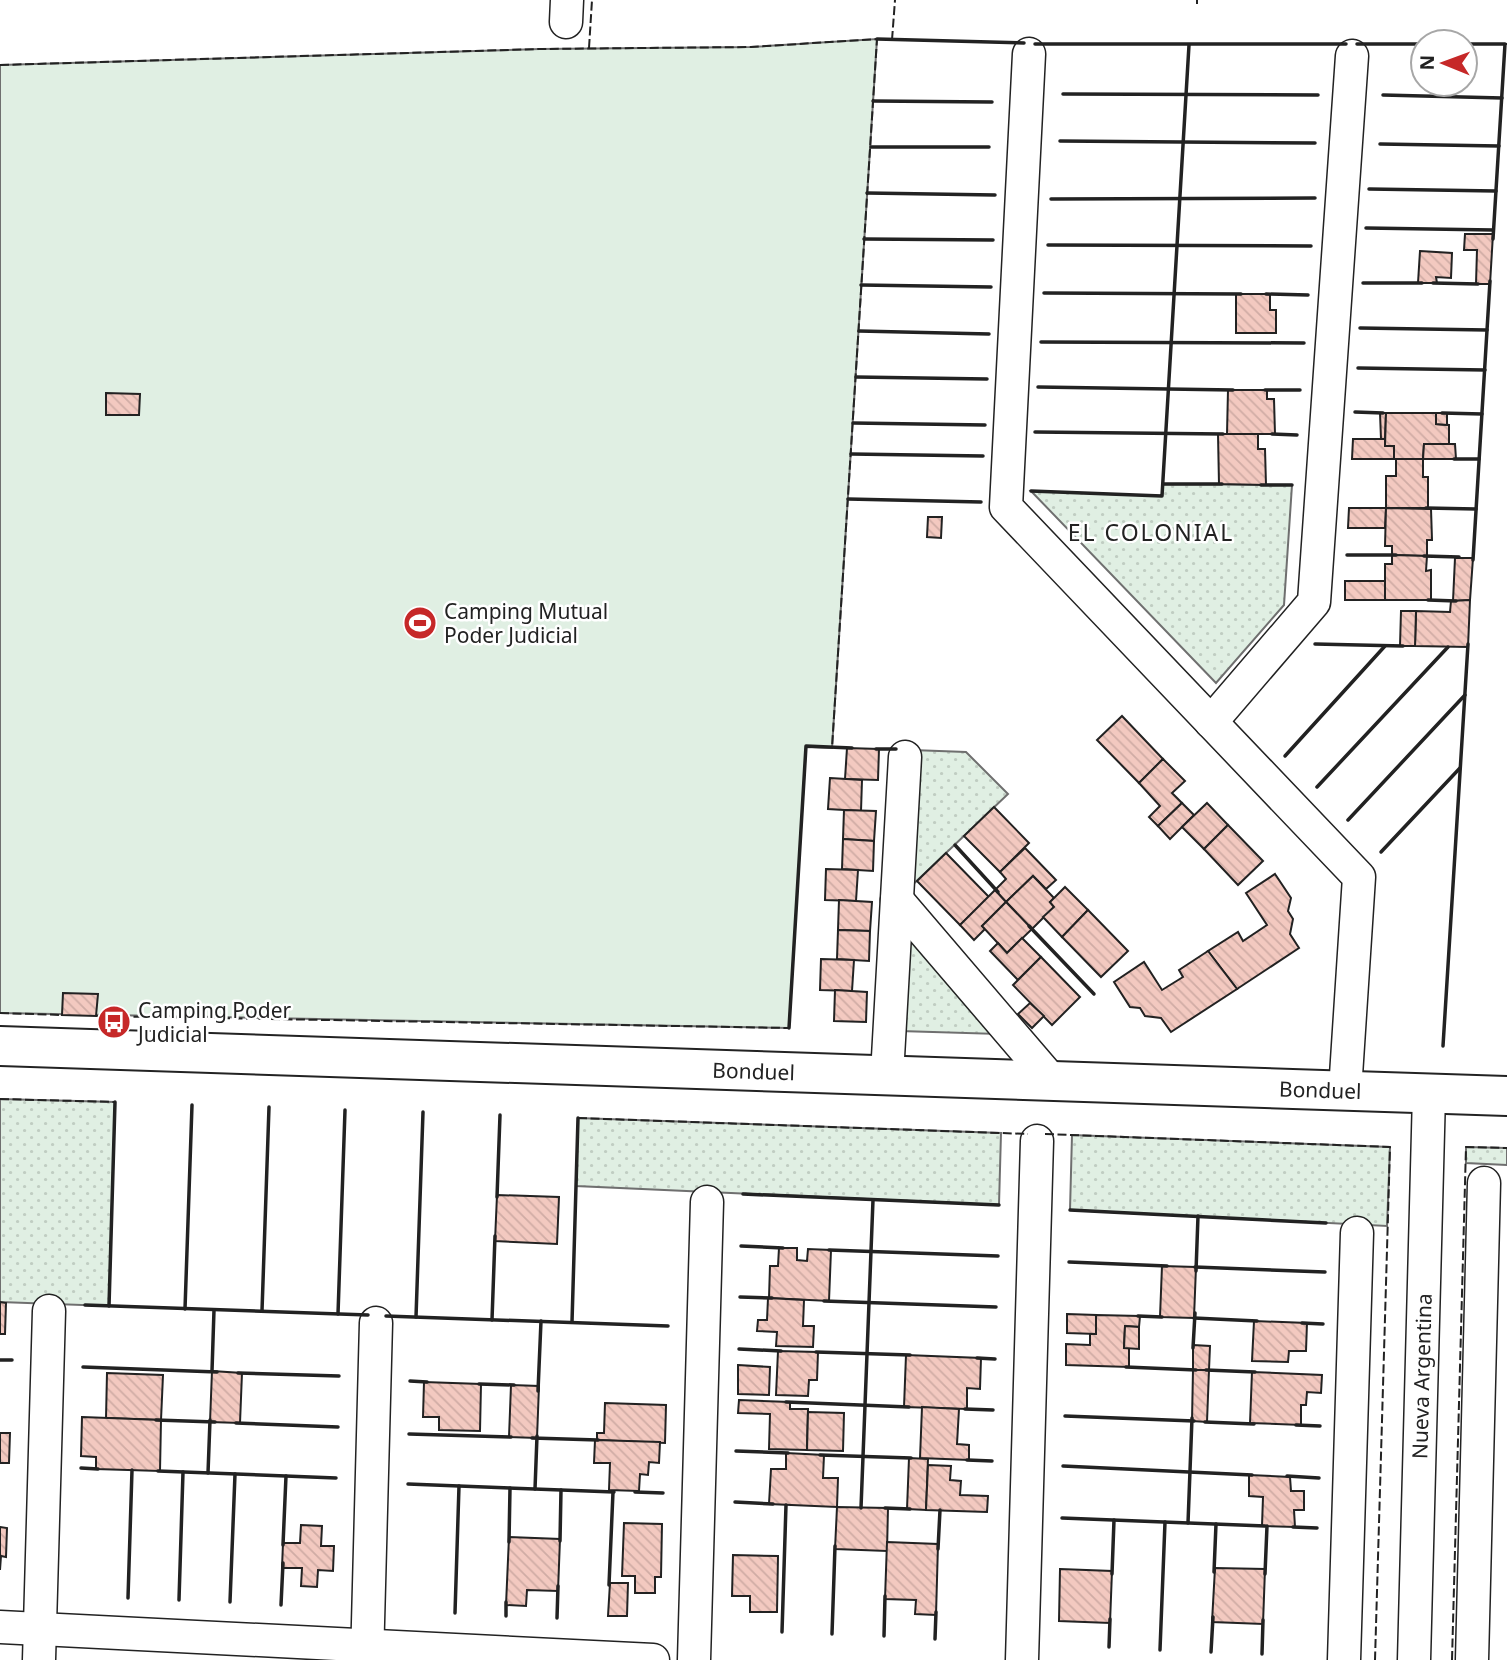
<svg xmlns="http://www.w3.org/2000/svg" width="1507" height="1660" font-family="'Noto Sans',sans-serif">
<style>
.park{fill:url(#park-dots);stroke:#6f6f6f;stroke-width:2}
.garden{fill:#e0efe3;stroke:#6f6f6f;stroke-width:2}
.building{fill:url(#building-back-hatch);stroke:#222;stroke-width:2}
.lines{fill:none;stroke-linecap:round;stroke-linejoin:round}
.minor-casing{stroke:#222;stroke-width:35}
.secondary-casing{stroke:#222;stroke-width:42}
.minor{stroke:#fff;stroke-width:32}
.secondary{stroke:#fff;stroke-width:38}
.fence{stroke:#222;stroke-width:2;stroke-dasharray:9 3.5;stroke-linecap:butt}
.wall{stroke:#222;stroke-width:3.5}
.labels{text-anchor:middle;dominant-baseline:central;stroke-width:5;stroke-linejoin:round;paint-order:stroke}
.poi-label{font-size:21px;fill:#222;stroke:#fff;text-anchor:start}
.street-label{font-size:21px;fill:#222;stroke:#fff}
.neighbourhood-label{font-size:23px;letter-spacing:2px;fill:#222;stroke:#fff}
</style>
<defs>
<pattern id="park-dots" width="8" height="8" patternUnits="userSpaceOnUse" patternTransform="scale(1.75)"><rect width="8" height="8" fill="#e0efe3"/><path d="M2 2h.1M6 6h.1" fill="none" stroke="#c0cdc2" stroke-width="1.8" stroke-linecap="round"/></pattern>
<pattern id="building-back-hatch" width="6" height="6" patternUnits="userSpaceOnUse" patternTransform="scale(1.75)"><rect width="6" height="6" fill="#f3c9c0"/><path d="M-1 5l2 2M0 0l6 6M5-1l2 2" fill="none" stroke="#d0aca5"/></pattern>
</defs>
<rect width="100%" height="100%" fill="#fff"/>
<g class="park">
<polygon points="1163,484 1292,485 1284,605 1216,683 1031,491 1162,496"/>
<polygon points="912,750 966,752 1008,794 904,893"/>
<polygon points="905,926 998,1034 900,1031"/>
<polygon points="0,1099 115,1102 109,1306 0,1302"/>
<polygon points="578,1118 1001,1133 999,1205 576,1186"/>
<polygon points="1072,1135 1390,1147 1387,1226 1070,1210"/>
<polygon points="1466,1147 1507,1148 1507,1165 1466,1163"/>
</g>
<polygon class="garden" points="877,39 832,748 806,747 789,1028 0,1013 0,65 540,49 751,47"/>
<g class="building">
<polygon points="1465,234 1493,234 1490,284 1476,284 1477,250 1464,250"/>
<polygon points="1420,251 1452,253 1451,278 1436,277 1437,283 1418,283"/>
<polygon points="1236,294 1270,294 1270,310 1276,310 1276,333 1236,333"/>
<polygon points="1228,390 1267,390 1267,399 1274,399 1275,434 1227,434"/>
<polygon points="106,393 140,394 139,415 106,415"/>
<polygon points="1380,413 1386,413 1385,439 1381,439"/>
<polygon points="1386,413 1436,413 1436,424 1449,425 1449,445 1424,444 1423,459 1394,459 1394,446 1385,446"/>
<polygon points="1436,413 1447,413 1447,425 1436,424"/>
<polygon points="1218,434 1258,434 1258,449 1265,449 1266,485 1219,484"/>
<polygon points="1353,439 1385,439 1385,446 1394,446 1394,459 1352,459"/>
<polygon points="1424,444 1455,444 1456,459 1423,459"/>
<polygon points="1396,459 1423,459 1423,477 1428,477 1428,508 1386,508 1386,476 1396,476"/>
<polygon points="1349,508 1386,508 1385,528 1348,528"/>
<polygon points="1386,508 1431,509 1432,540 1427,540 1427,556 1392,555 1392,546 1385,546"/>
<polygon points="928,517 942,517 941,538 927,537"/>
<polygon points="1392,555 1427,556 1426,571 1431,570 1431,600 1385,600 1385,564 1392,564"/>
<polygon points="1455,558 1473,558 1470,600 1453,601"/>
<rect x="1345" y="581" width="40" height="19"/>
<polygon points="1470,600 1468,647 1415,646 1416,611 1450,612 1451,601"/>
<polygon points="1401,611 1416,611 1415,646 1400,646"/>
<polygon points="1122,716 1163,759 1139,783 1097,740"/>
<polygon points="847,748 879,749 878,780 845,779"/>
<polygon points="1163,759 1185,781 1172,793 1182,803 1158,826 1149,817 1160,806 1139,783"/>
<polygon points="830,778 862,780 861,811 828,809"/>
<polygon points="1182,803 1194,815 1170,839 1158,826"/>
<polygon points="1207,803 1228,825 1204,849 1182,827"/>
<polygon points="994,807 1029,843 1000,872 964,836"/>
<polygon points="844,810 876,811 874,841 843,839"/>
<polygon points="1228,825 1263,861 1238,885 1204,849"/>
<polygon points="843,839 874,841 873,871 842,869"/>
<polygon points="1025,848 1056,880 1046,889 1033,876 1006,902 995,890 1006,879 1000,872"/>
<polygon points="946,853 989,897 960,925 917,881"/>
<polygon points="826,869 858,870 856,901 825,900"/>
<polygon points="1275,874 1291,898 1288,911 1293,919 1290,934 1299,948 1237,989 1208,951 1238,932 1243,941 1267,925 1246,893"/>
<polygon points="1033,876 1054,898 1050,902 1054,907 1032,929 1006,902"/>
<polygon points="1065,887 1088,910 1062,937 1043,917 1054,907 1050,902"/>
<polygon points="995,890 1006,902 982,926 985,929 974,940 960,925"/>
<polygon points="839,900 872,902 870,931 838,930"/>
<polygon points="1006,902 1032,929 1007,953 982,926"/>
<polygon points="1088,910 1128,951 1101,977 1062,937"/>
<polygon points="838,930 870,931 869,961 837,959"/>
<polygon points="1022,938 1041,957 1018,980 990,951 998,943 1007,953"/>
<polygon points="1208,951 1237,989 1171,1032 1161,1018 1145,1016 1140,1008 1130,1007 1114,982 1144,962 1162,990 1183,977 1179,970"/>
<polygon points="1041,957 1080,997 1052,1025 1013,985"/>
<polygon points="821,959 854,960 852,991 820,990"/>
<polygon points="835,990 867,992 866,1022 834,1021"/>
<polygon points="63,993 98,994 96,1016 62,1015"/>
<polygon points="1030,1003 1044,1016 1032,1028 1018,1014"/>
<polygon points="497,1195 559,1197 557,1244 495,1241"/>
<polygon points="779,1248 797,1248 797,1260 807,1261 808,1249 831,1250 829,1301 769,1298 770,1266 778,1266"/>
<polygon points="1162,1266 1196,1267 1194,1318 1160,1317"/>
<polygon points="768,1298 804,1300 803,1326 814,1326 813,1347 776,1346 777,1332 757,1331 758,1320 767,1320"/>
<polygon points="0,1302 6,1303 5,1334 0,1334"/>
<polygon points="1067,1314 1096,1315 1096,1334 1067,1333"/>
<polygon points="1096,1315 1140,1316 1139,1327 1125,1326 1124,1348 1129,1348 1129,1367 1066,1365 1066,1344 1090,1345 1090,1334 1096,1334"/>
<polygon points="1254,1321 1307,1323 1306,1351 1289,1351 1288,1362 1252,1361"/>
<polygon points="1125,1326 1139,1327 1139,1349 1124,1348"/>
<polygon points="1193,1345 1210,1346 1209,1370 1193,1370"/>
<polygon points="778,1351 818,1352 817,1380 809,1380 808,1396 776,1395"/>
<polygon points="906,1355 981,1358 980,1389 967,1388 967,1409 904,1407"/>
<polygon points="738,1365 770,1367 769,1395 738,1394"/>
<polygon points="1193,1370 1209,1370 1207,1422 1192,1421"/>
<polygon points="212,1371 242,1373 240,1423 210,1422"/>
<polygon points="1252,1372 1322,1375 1321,1393 1307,1392 1306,1405 1301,1405 1301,1425 1250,1423"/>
<polygon points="107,1373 163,1375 161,1420 106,1418"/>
<polygon points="424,1382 481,1384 480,1431 439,1430 439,1417 423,1417"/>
<polygon points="511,1385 539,1386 537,1438 509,1437"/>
<polygon points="739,1400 790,1402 790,1409 808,1409 807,1450 769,1449 770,1414 738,1413"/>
<polygon points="605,1403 666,1405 665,1443 597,1440 597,1433 604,1433"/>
<polygon points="922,1407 959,1409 957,1444 969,1445 969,1460 920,1458"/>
<polygon points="808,1412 844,1413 843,1451 807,1450"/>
<polygon points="82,1417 161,1420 160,1471 96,1469 96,1457 81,1456"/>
<polygon points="0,1433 10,1433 9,1463 0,1463"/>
<polygon points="595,1440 660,1442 659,1463 649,1462 648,1475 640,1474 639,1491 609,1490 610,1463 594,1463"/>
<polygon points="786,1453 824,1455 823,1478 838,1478 837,1507 769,1504 771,1469 786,1469"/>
<polygon points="909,1458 928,1459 926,1510 907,1509"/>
<polygon points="928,1465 951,1466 950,1480 961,1481 960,1495 988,1496 987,1512 926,1510"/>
<polygon points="1249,1475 1290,1477 1291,1491 1304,1491 1304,1510 1294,1510 1295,1527 1262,1526 1263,1497 1249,1496"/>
<polygon points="837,1507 888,1508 887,1551 835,1549"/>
<polygon points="624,1523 662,1524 661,1577 655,1577 655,1593 635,1593 635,1576 622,1576"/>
<polygon points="301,1525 322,1526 321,1546 334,1546 333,1571 318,1570 317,1587 301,1586 302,1568 282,1568 283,1543 300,1543"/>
<polygon points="0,1527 7,1528 6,1557 1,1556 0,1570"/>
<polygon points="509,1537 560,1539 558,1591 527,1590 526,1606 506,1605"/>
<polygon points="887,1542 938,1544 936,1615 915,1614 916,1600 885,1599"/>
<polygon points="733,1555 778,1556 777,1612 750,1612 750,1596 732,1596"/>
<polygon points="1215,1568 1265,1569 1263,1624 1212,1622"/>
<polygon points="1060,1569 1112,1571 1110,1623 1059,1621"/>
<polygon points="610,1583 628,1583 627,1616 608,1616"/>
</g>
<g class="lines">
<defs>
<g id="minor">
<polyline points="566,22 567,0"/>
<polyline points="1029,54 1006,507 1359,877 1345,1091"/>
<polyline points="1211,722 1314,602 1352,56"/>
<polyline points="897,900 1052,1081"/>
<polyline points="887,1075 905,757"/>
<polyline points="0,1627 653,1660"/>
<polyline points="39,1660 49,1311"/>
<polyline points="367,1660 376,1323"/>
<polyline points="694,1660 707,1202"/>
<polyline points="1022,1660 1037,1141"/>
<polyline points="1344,1660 1357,1233"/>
<path id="s1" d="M1414,1660l15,-566"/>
<polyline points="1472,1660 1484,1183"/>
</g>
<g id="secondary">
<path id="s2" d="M0,1046l1507,50"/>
</g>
</defs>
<use href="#minor" class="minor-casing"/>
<use href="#secondary" class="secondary-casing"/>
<use href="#minor" class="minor"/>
<use href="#secondary" class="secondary"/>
<g class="fence">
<polyline points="1197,4 1197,0"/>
<polyline points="892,40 895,0"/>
<polyline points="1505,44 1507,44"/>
<polyline points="589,48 592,0"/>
<polyline points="0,65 540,49 751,47 877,39 832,748"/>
<polyline points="0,1013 62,1015"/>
<polyline points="96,1016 789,1028"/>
<polyline points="0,1099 115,1102"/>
<polyline points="578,1118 1028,1134"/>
<polyline points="1045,1134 1390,1147 1375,1660"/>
<polyline points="1452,1660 1466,1147 1507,1148"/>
</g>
<g class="wall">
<polyline points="877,39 1024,43"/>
<polyline points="1035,44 1346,44"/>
<polyline points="1357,44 1423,44"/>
<polyline points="1465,44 1505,44 1493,239"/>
<polyline points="1063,94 1318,95"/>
<polyline points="1383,95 1502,98"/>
<polyline points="873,101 992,102"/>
<polyline points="1060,141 1315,143"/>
<polyline points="1380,144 1499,146"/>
<polyline points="871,147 989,147"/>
<polyline points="1369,189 1496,191"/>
<polyline points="867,193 995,195"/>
<polyline points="1051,199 1315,198"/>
<polyline points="1366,228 1493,230"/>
<polyline points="864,239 993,240"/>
<polyline points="1048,245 1311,246"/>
<polyline points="1363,283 1422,283"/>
<polyline points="1433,283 1478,284"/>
<polyline points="861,285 991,287"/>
<polyline points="1044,293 1241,294"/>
<polyline points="1266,294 1308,295"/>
<polyline points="1360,328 1487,330"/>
<polyline points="859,331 989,334"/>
<polyline points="1041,342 1304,343"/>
<polyline points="1358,368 1485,370"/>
<polyline points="856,377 987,379"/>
<polyline points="1038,387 1233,390"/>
<polyline points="1265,390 1300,390"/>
<polyline points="1355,412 1383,413"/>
<polyline points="1442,413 1482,414"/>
<polyline points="853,423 985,425"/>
<polyline points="1035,432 1223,434"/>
<polyline points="1272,434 1297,435"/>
<polyline points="851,454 983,456"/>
<polyline points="1454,459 1479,459"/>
<polyline points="1163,484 1222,484"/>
<polyline points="1261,485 1292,485"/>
<polyline points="1031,491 1162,496 1189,45"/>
<polyline points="848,499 981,502"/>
<polyline points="1426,508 1476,509"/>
<polyline points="1347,555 1396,555"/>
<polyline points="1424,556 1459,557"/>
<polyline points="1473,560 1490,281"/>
<polyline points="1428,600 1456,601"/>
<polyline points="1315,644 1403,646"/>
<polyline points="876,749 896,749"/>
<polyline points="1285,756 1385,646"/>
<polyline points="1317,787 1448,647"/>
<polyline points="1348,820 1465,695"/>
<polyline points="955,845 998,892"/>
<polyline points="1381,852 1460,768"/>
<polyline points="1029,926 1094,994"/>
<polyline points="789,1028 806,746 852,748"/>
<polyline points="1443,1046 1468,644"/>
<polyline points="743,1194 999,1205"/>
<polyline points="497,1197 500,1115"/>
<polyline points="1070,1210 1326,1223"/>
<polyline points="741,1246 783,1248"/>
<polyline points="829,1250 998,1256"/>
<polyline points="1069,1262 1167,1266"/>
<polyline points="1195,1267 1325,1272"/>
<polyline points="1196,1271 1198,1216"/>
<polyline points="740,1297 772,1298"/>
<polyline points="824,1301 996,1307"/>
<polyline points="85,1305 368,1315"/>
<polyline points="109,1306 115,1102"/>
<polyline points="185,1309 192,1105"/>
<polyline points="262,1311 269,1107"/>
<polyline points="338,1314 345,1110"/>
<polyline points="386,1316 668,1326"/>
<polyline points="1138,1316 1162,1317"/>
<polyline points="416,1317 423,1112"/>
<polyline points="1194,1318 1257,1321"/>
<polyline points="492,1320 495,1236"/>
<polyline points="572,1322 578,1118"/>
<polyline points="1302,1323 1323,1324"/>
<polyline points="1193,1348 1195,1313"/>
<polyline points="739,1349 781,1351"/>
<polyline points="816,1352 910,1355"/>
<polyline points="977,1358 995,1359"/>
<polyline points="0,1360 12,1360"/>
<polyline points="83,1367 217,1372"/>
<polyline points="1126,1367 1196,1370"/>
<polyline points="1206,1370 1255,1372"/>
<polyline points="212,1371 214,1310"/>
<polyline points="238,1373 339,1376"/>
<polyline points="410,1381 427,1382"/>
<polyline points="479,1384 514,1385"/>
<polyline points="538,1391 541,1321"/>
<polyline points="786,1402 909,1407"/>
<polyline points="965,1409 993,1410"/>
<polyline points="1065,1416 1194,1421"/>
<polyline points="156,1420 215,1422"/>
<polyline points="1205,1422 1254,1424"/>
<polyline points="236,1423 338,1427"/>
<polyline points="1296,1425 1320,1426"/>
<polyline points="409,1434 511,1437"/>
<polyline points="532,1438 598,1440"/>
<polyline points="736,1451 788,1453"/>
<polyline points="820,1455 911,1458"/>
<polyline points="967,1460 992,1461"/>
<polyline points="1063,1466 1252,1475"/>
<polyline points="81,1468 98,1469"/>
<polyline points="158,1471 336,1478"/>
<polyline points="208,1473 210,1420"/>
<polyline points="1287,1476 1319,1478"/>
<polyline points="408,1484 614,1492"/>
<polyline points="535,1489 537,1436"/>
<polyline points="635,1492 663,1493"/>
<polyline points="735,1502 773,1504"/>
<polyline points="861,1508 873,1200"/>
<polyline points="885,1508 910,1509"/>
<polyline points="1062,1518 1265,1526"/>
<polyline points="1188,1523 1192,1418"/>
<polyline points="1293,1527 1317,1528"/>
<polyline points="560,1541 561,1490"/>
<polyline points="509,1542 510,1488"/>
<polyline points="283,1545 286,1476"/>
<polyline points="938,1549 940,1510"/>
<polyline points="1214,1572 1216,1524"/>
<polyline points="1112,1574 1114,1520"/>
<polyline points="1265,1574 1267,1526"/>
<polyline points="609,1585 613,1492"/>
<polyline points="128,1598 132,1470"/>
<polyline points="179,1600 183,1472"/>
<polyline points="230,1602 235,1474"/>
<polyline points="281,1605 283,1563"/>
<polyline points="455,1613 459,1486"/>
<polyline points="506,1616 506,1602"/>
<polyline points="557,1618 558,1586"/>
<polyline points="782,1632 786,1505"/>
<polyline points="832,1634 835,1546"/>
<polyline points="884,1636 885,1596"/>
<polyline points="935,1639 936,1612"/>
<polyline points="1109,1647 1110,1619"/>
<polyline points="1160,1650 1165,1522"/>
<polyline points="1211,1652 1213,1617"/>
<polyline points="1262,1654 1263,1620"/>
</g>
</g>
<defs>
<symbol id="stadium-disc" viewBox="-11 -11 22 22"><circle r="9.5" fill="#c62828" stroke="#fff"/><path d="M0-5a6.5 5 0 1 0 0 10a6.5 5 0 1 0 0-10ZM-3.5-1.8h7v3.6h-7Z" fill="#fff"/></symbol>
<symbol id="bus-disc" viewBox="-11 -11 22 22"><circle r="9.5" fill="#c62828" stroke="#fff"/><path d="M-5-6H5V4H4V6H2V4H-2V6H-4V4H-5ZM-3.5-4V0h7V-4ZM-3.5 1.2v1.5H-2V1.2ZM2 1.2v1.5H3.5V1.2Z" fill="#fff"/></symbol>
</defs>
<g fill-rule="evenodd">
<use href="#stadium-disc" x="401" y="604" width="38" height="38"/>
<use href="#bus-disc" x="95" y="1003" width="38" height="38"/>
</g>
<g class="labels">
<g class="poi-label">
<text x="444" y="611">Camping Mutual<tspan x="444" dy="24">Poder Judicial</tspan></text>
<text x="138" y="1010">Camping Poder<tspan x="138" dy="24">Judicial</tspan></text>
</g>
<g class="street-label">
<text stroke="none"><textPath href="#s2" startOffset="754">Bonduel</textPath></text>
<text stroke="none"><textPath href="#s2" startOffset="1321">Bonduel</textPath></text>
<text stroke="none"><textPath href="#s1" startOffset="284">Nueva Argentina</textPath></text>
</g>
<g class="neighbourhood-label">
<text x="1151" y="532">EL COLONIAL</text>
</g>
</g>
<g transform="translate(1444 63) rotate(271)"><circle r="33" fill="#ffffff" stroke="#a7a7a7" stroke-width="2"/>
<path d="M0-5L12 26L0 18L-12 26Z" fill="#c62828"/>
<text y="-10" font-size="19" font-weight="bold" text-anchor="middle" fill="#222222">N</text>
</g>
</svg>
